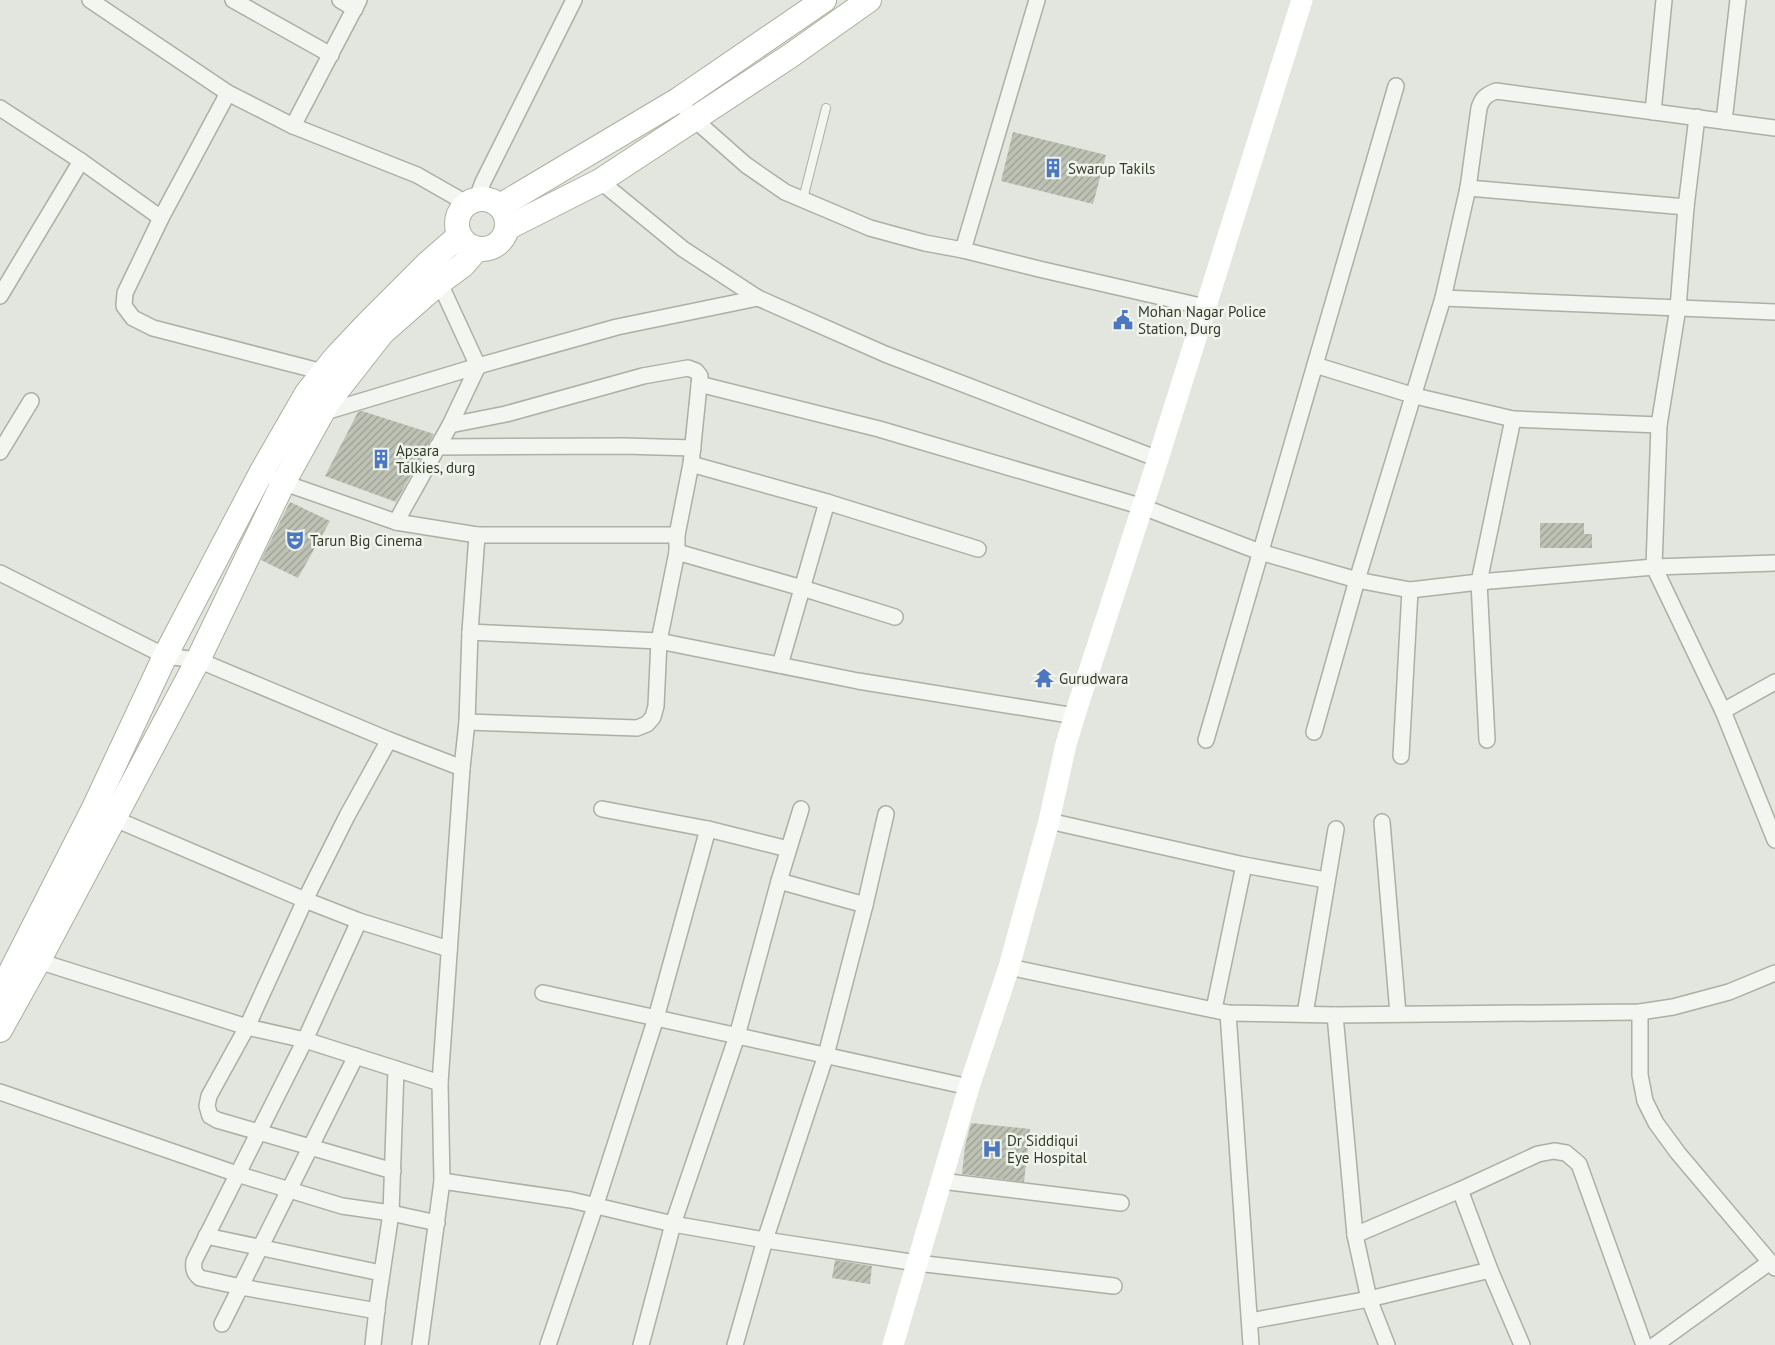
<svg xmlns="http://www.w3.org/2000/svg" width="1775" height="1345" font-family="'PT Sans',sans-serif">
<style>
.building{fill:url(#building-hatch)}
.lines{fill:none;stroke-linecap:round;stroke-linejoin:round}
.lane-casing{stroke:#abafa4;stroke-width:10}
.street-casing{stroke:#abafa4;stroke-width:18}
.primary-casing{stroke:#a9b09e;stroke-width:26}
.lane{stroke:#f3f5f0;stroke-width:8}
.street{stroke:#f3f5f0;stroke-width:15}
.secondary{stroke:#fff;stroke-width:21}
.primary{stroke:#fff;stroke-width:24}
.labels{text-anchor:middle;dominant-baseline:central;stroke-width:5;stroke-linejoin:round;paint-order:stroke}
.poi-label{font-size:15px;fill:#333b28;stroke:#f1f4ed;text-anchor:start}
</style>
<defs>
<pattern id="building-hatch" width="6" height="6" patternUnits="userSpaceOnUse" patternTransform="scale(1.25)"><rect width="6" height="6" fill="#bdc2b5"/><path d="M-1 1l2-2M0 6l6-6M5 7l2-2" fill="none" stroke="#9a9f93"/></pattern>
</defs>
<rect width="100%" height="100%" fill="#e3e6de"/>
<g class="building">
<polygon points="1013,132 1106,155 1093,204 1001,181"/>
<polygon points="362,411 434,434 396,502 325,476 358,412"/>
<polygon points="290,502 330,521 298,578 261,560"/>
<polygon points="1540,523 1584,523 1584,534 1592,534 1592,548 1540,548"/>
<polygon points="971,1123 1030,1129 1024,1182 962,1174 965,1146"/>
<polygon points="835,1260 872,1266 870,1284 832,1278"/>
</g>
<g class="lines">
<defs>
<polyline id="lane" points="803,199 826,108"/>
<g id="street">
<polyline points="90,0 228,93 293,126 417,175 466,203"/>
<polyline points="233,0 331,55"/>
<polyline points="340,0 355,9"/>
<polyline points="228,93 161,218 125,293 124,306 133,318 153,328 323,372"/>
<polyline points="678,100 695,120 746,165 785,192 870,228 925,243 963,250 1039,269 1205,307"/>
<polyline points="0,108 81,161 161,218"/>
<polyline points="1653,112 1664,0"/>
<polyline points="1697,117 1686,207 1678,308 1659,425 1654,567 1723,711 1775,840"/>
<polyline points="1724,121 1738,0"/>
<polyline points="293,126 359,0"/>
<polyline points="600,181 683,249 758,298 885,354 1158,459"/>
<polyline points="1468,188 1686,207"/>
<polyline points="477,198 483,182 574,0"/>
<polyline points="963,250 1037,0"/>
<polyline points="0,296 81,161"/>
<polyline points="1443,298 1775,312"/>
<polyline points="1315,365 1415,396 1513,419"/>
<polyline points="699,384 879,429 1143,507 1260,552 1357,580 1410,590 1479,582 1654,567 1775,563"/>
<polyline points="322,413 478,366 617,327 758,298"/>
<polyline points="450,425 506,414 643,376 688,368 696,371 700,376 691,464 677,535 677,552 659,641 656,706 653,717 647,724 637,728 467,722"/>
<polyline points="437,447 624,446 693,448"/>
<polyline points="0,452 31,401"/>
<polyline points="691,464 827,502 978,549"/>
<polyline points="276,480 396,522 477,535 677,535"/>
<polyline points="396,522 450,425 478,366 436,275"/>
<polyline points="677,552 802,588 895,617"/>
<polyline points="0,573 165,656 198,660 389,740 462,768"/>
<polyline points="470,632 659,641 858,681 1075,716"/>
<polyline points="780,665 827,502"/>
<polyline points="1723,711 1775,682"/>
<path d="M1314,732l43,-152 86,-282 25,-110 11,-80c3,-10 7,-13 17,-17l279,37"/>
<polyline points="389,740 347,816 305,900 247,1027 209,1096 207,1106 210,1116 217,1120 393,1171"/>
<polyline points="1206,740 1396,86"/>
<polyline points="1487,740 1479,582 1513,419 1659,425"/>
<polyline points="1401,756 1410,590"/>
<polyline points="602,809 708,829 788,849"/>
<polyline points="108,816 305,900 359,921 449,949"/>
<polyline points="1049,821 1244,865 1326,880"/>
<polyline points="1382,822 1398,1014"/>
<polyline points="779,881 865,905"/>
<path d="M359,921l-54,119 -111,221c-1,8 0,12 6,17l41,9 136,24"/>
<polyline points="32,959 247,1027 305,1040 440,1083"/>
<polyline points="1009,967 1228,1013 1335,1015 1640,1012 1673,1007 1729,992 1775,973"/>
<polyline points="543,993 969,1087"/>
<polyline points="1214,1009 1244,865"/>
<polyline points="1640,1012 1640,1075 1645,1101 1656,1123 1678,1153 1775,1268"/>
<polyline points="1228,1013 1251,1345"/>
<polyline points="1305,1014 1336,829"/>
<polyline points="1335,1015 1355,1235 1369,1299 1387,1345"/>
<polyline points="0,1092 237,1174 342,1206 391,1213 437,1223"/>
<polyline points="442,1181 571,1200 673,1224 765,1240 917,1263 1114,1286"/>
<polyline points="941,1181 1121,1203"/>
<polyline points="1460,1190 1490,1270 1522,1345"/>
<polyline points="1355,1235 1460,1190 1538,1154 1554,1151 1566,1153 1579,1164 1644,1345"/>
<polyline points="206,1236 381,1273"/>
<polyline points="1250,1321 1369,1299 1490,1270"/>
<polyline points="222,1324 356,1056"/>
<polyline points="373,1345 378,1300 391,1213 396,1069"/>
<polyline points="420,1345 442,1181 440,1083 462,768 467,722 470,632 477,535"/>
<polyline points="548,1345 595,1207 656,1018 708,829"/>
<polyline points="641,1345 673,1224 737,1036 779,881 801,809"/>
<polyline points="735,1345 765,1240 826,1055 865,905 886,814"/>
<polyline points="1655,1345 1770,1262"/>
</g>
<g id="primary">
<circle cx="482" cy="224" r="25"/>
<polyline points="500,206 678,100 824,0"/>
<polyline points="507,228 600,181 790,56 869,0"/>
<polyline points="0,993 93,810 165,656 261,473 307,393 335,358 369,322 428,263 459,236"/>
<polyline points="0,1030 39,960 198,660 283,483 328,402 382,333 440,282 463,265 477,249"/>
</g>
</defs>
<use href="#lane" class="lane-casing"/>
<use href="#street" class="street-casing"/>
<use href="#primary" class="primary-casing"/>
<use href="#lane" class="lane"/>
<use href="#street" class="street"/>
<polyline class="secondary" points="893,1345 969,1087 1009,967 1049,821 1066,744 1079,702 1158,459 1302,0"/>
<use href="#primary" class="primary"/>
</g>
<defs>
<symbol id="building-bare" viewBox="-9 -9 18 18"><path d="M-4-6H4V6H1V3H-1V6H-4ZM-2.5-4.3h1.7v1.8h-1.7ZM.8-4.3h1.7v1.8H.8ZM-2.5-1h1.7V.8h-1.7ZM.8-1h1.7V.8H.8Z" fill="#4d78c1" stroke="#f1f4ed" stroke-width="2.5" paint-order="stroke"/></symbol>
<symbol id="civic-bare" viewBox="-9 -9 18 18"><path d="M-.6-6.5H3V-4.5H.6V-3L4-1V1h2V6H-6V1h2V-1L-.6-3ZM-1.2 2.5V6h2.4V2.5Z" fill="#4d78c1" stroke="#f1f4ed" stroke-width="2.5" paint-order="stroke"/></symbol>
<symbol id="theatre-bare" viewBox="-9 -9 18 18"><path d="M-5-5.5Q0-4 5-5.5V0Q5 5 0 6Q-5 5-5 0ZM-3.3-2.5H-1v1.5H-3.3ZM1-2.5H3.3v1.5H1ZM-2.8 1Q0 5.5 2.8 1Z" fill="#4d78c1" stroke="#f1f4ed" stroke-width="2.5" paint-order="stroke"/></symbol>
<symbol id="temple-bare" viewBox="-9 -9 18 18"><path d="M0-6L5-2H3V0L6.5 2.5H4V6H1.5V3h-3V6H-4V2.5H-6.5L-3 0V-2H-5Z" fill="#4d78c1" stroke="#f1f4ed" stroke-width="2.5" paint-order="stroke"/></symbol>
<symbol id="hospital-bare" viewBox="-9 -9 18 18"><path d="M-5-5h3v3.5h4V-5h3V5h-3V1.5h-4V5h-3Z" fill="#4d78c1" stroke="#f1f4ed" stroke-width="2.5" paint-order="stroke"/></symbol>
</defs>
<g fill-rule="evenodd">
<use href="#building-bare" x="1039" y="154" width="28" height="28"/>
<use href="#civic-bare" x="1109" y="306" width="28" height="28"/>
<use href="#building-bare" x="367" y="445" width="28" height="28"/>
<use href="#theatre-bare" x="281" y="526" width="28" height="28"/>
<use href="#temple-bare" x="1030" y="664" width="28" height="28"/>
<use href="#hospital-bare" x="978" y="1135" width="28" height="28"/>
</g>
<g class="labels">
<g class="poi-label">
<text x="1068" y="168">Swarup Takils</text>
<text x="1138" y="311">Mohan Nagar Police<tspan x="1138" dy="17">Station, Durg</tspan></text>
<text x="396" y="450">Apsara<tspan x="396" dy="17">Talkies, durg</tspan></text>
<text x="310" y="540">Tarun Big Cinema</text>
<text x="1059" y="678">Gurudwara</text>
<text x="1007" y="1140">Dr Siddiqui<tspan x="1007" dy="17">Eye Hospital</tspan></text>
</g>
</g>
</svg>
